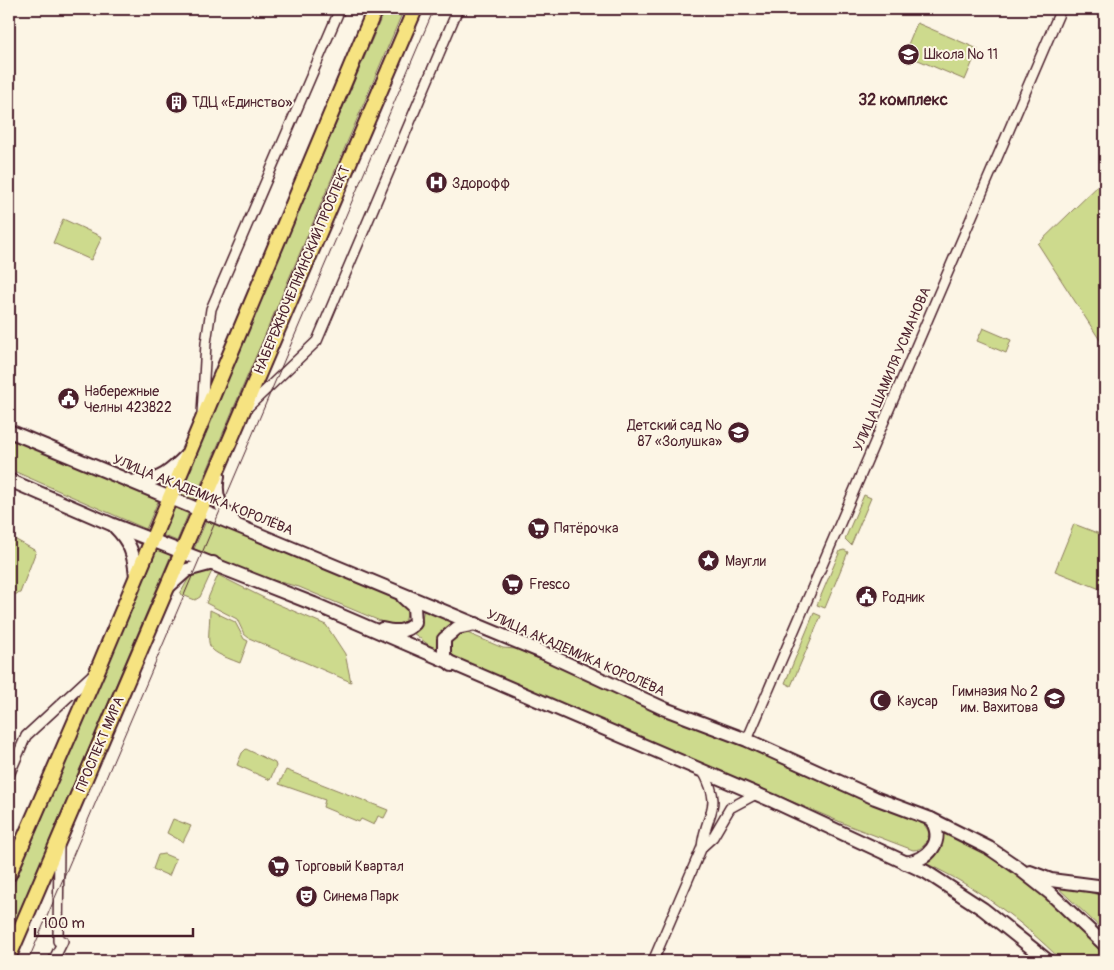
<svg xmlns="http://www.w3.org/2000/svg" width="1114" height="970" font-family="Pangolin,sans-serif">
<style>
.green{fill:#cdda8d;stroke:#8c7c5c}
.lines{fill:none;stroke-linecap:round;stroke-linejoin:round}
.street-casing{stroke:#4a1f2b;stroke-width:12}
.secondary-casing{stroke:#4a1f2b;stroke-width:16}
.primary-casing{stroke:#4a1f2b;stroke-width:18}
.street{stroke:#fcf5e5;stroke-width:9}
.secondary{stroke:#fcf5e5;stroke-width:12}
.primary{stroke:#f6e381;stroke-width:14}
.tram{stroke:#4a1f2b;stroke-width:1}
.labels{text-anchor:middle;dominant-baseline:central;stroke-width:4;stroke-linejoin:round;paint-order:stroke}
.poi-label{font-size:14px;fill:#4a1f2b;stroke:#fcf5e5;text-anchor:start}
.street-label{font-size:14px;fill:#4a1f2b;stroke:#fcf5e5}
.quarter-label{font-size:16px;font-weight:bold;fill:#4a1f2b;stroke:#fcf5e5}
</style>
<rect width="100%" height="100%" fill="#fcf5e5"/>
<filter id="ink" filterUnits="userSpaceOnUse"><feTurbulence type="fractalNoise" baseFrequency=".02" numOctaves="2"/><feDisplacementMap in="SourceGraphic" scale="10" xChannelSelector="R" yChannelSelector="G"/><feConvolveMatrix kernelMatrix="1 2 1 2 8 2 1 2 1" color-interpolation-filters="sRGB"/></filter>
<g filter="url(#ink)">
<g class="green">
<polygon points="385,9 404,9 194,501 178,494"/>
<polygon points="917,23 978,49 965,80 904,54"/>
<polygon points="1105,179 1105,348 1038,244"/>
<polygon points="63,219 102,237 91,260 53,243"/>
<polygon points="983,328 1011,340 1006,353 977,341"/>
<polygon points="9,439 49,452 159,499 146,529 9,469"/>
<polygon points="864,495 871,498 851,545 845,539"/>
<polygon points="174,506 189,512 177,541 162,535"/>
<path d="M207,519l194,82 6,6c2,12 -4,19 -15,19l-93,-39 -38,-10 -67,-28z"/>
<polygon points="1074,524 1105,536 1105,591 1055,571"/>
<polygon points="9,536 36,551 20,593 9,596"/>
<polygon points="157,547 172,553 9,936 9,896"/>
<polygon points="844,550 848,552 825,608 817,605 840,551"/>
<polygon points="206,570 212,571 200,597 195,600 180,594 191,574"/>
<polygon points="218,575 268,600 326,625 345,654 351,682 249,638 244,634 237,619 206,603"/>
<polygon points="424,609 453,621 440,636 438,652 413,633 421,623"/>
<path d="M210,610l25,12 9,17 4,2 -8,22c-39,-15 -31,-13 -30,-53z"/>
<polygon points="814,613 821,616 791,686 785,683"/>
<path d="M465,632l38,16 13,1 407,174 6,9c-1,10 -6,18 -16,18l-63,-24 -397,-168 -4,-4v-11l11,-10z"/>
<polygon points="246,749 275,763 276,766 270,780 237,765 242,753"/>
<polygon points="286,770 388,810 384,818 378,816 374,825 361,819 359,822 323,807 325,800 279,784"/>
<polygon points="173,819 191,826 183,842 167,833"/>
<path d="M941,830l72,36 68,63 24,26v6h-43c-40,-40 -86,-75 -137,-98l-1,-2c16,-2 20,-18 17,-31z"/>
<polygon points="164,854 176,859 169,876 153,869 158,855"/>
<polygon points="1054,884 1105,896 1105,932"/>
</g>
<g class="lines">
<defs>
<g id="street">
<polyline points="248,407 317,341 458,9"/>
<polyline points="202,414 206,343 211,309 340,9"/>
<polyline points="747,740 1061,9"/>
<polyline points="9,775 26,736 94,673"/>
<polyline points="702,847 713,837 730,808 756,794"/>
<polyline points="53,961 63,941 58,941 59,846"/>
<path d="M653,961l49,-114c4,-37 22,-37 1,-76"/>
</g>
<g id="secondary">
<polyline points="9,431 542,652 665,709 747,740 875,798 931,819 989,848 1017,867 1050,893 1105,945"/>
<path d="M218,476c-4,20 2,32 16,46"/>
<polyline points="9,480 111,524 314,604 773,801 926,872 983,909 1048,961"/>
<path d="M136,481c23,2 36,-11 51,-26"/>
<path d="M115,527c15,15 19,27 21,49"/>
<polyline points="168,587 187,570 213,563"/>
<path d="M382,629c13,3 23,4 33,-6l-1,-16 -11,-10"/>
<polyline points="452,665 444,657 444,639 457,628 476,624"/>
<path d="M905,863c23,-3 41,-21 26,-44"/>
<polyline points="1030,872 1051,880 1105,887"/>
</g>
<g id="primary">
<polyline points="9,874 98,669 375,9"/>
<polyline points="9,956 415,9"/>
</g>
</defs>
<use href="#street" class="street-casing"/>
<use href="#secondary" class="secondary-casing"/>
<use href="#primary" class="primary-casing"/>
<use href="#street" class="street"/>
<use href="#secondary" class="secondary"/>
<use href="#primary" class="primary"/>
<polyline class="tram" points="28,961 434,9"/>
</g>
</g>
<defs>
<symbol id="school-disc" viewBox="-11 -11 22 22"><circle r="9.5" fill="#4a1f2b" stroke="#fcf5e5"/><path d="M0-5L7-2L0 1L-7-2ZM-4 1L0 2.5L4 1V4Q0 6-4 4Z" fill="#fff"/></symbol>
<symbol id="building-disc" viewBox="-11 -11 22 22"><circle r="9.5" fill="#4a1f2b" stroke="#fcf5e5"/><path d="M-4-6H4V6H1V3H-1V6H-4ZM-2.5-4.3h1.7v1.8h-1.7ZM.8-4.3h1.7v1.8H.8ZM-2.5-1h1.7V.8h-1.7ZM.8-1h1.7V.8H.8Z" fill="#fff"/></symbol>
<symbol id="hospital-disc" viewBox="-11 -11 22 22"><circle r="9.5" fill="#4a1f2b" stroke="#fcf5e5"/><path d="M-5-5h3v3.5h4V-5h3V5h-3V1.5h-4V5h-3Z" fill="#fff"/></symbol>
<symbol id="civic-disc" viewBox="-11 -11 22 22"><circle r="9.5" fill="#4a1f2b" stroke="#fcf5e5"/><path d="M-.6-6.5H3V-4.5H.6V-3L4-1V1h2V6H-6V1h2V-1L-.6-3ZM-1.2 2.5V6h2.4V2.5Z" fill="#fff"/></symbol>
<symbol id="supermarket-disc" viewBox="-11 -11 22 22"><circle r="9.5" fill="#4a1f2b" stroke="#fcf5e5"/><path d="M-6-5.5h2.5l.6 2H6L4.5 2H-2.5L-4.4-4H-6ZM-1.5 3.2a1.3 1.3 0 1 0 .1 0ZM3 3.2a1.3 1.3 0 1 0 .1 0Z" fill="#fff"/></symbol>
<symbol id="sight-disc" viewBox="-11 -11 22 22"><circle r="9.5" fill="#4a1f2b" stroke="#fcf5e5"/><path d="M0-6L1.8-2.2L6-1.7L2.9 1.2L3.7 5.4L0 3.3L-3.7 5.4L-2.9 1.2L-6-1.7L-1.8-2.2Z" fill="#fff"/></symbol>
<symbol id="mosque-disc" viewBox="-11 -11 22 22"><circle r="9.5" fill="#4a1f2b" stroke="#fcf5e5"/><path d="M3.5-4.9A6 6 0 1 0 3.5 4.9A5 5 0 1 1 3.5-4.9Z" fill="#fff"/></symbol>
<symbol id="theatre-disc" viewBox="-11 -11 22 22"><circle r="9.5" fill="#4a1f2b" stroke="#fcf5e5"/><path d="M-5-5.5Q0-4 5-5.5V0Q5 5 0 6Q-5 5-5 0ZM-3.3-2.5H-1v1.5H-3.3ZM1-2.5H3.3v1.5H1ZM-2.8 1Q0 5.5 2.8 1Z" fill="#fff"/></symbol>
</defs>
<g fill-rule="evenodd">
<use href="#school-disc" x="896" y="42" width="25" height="25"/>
<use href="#building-disc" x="164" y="90" width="25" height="25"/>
<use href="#hospital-disc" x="424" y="170" width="25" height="25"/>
<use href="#civic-disc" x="56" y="386" width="25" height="25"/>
<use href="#school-disc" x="726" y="420" width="25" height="25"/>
<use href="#supermarket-disc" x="526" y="516" width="25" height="25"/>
<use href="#sight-disc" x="696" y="548" width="25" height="25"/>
<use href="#supermarket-disc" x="500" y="572" width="25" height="25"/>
<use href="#civic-disc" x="854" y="584" width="25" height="25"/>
<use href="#school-disc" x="1042" y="686" width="25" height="25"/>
<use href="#mosque-disc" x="868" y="688" width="25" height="25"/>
<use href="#supermarket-disc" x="266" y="854" width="25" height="25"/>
<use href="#theatre-disc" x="294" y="884" width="25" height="25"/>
</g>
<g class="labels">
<g class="poi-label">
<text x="924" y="54">Школа № 11</text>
<text x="192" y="102">ТДЦ «Единство»</text>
<text x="452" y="183">Здорофф</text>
<text x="84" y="391">Набережные<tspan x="84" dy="16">Челны 423822</tspan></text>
<text x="722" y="425" text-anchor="end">Детский сад №<tspan x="722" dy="16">87 «Золушка»</tspan></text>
<text x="554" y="528">Пятёрочка</text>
<text x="725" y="561">Маугли</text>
<text x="529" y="584">Fresco</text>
<text x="882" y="597">Родник</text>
<text x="1038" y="691" text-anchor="end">Гимназия № 2<tspan x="1038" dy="16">им. Вахитова</tspan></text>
<text x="897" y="701">Каусар</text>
<text x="295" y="866">Торговый Квартал</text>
<text x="323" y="896">Синема Парк</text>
</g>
<g class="street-label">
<text transform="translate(302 270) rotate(-67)">НАБЕРЕЖНОЧЕЛНИНСКИЙ ПРОСПЕКТ</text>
<text transform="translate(892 369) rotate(-67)">УЛИЦА ШАМИЛЯ УСМАНОВА</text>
<text transform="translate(203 495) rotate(22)">УЛИЦА АКАДЕМИКА КОРОЛЁВА</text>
<text transform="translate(576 653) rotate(24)">УЛИЦА АКАДЕМИКА КОРОЛЁВА</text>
<text transform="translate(100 744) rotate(-67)">ПРОСПЕКТ МИРА</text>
</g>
<g class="quarter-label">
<text x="903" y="100">32 комплекс</text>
</g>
</g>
<rect width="1114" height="970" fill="none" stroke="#fcf5e5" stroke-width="30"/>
<rect x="15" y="15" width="1084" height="940" fill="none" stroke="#4a1f2b" stroke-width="2" filter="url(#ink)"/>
<path d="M35 928v8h158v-8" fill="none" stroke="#4a1f2b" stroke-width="2.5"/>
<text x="42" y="928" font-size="15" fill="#4a1f2b" stroke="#fcf5e5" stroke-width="4" paint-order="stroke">100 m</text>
</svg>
